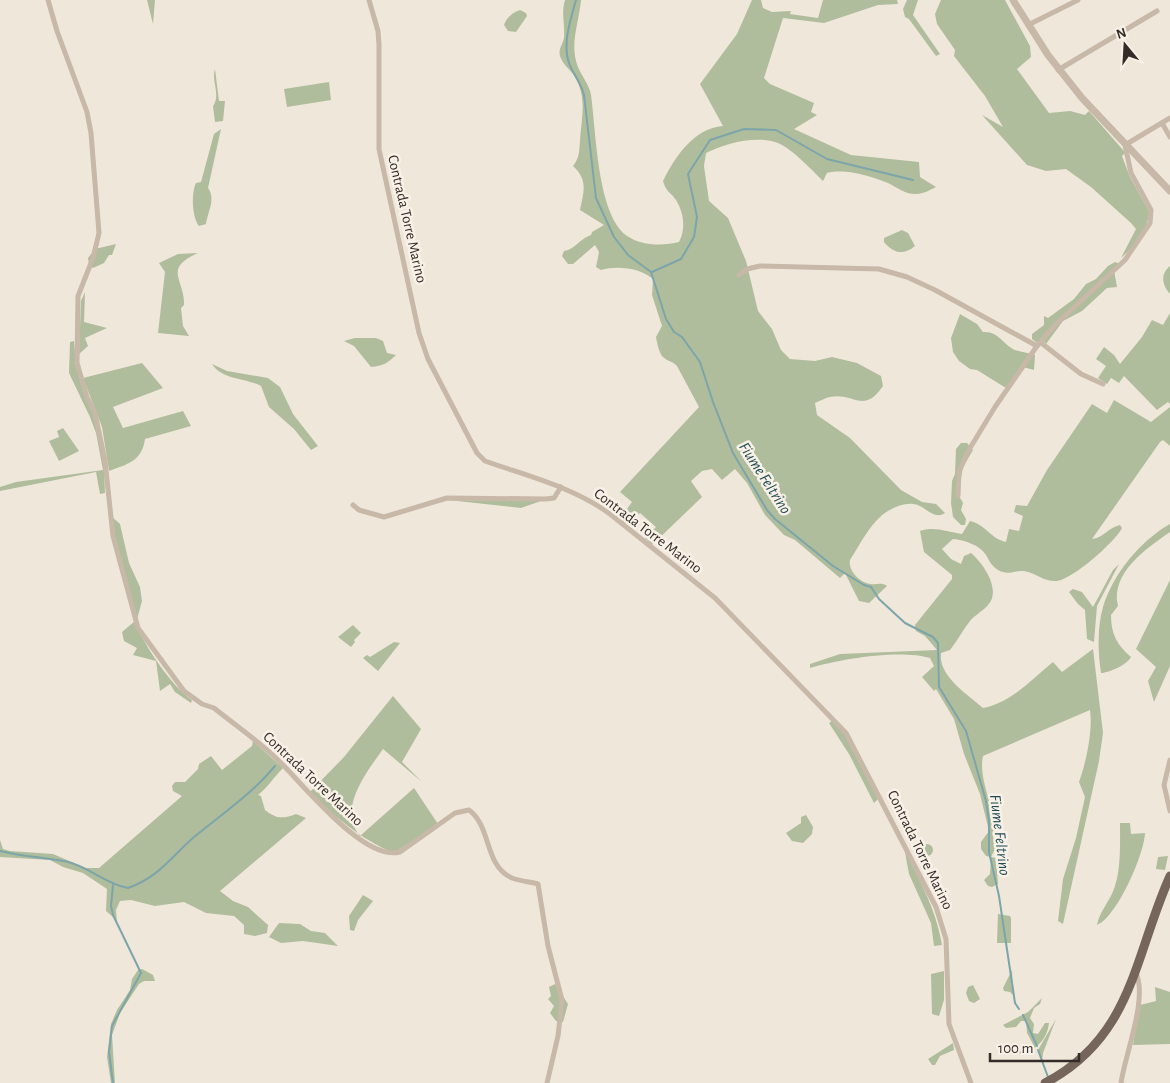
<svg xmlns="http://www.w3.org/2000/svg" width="1170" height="1083" font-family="'Alegreya Sans',sans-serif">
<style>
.green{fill:#b0bd9c}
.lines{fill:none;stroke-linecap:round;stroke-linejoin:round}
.stream{stroke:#7ca5aa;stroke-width:2}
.minor{stroke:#c7b8a8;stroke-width:5}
.tertiary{stroke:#c7b8a8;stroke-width:7}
.primary{stroke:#75655a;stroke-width:9}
.labels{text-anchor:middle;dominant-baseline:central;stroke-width:5;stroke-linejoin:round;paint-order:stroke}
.street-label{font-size:15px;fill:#342c28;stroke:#f8f1e7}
.water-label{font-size:16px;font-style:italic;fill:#204b52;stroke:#f8f1e7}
</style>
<rect width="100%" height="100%" fill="#f0e7db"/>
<g class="green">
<polygon points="147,0 155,0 153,24"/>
<path d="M565,0h16c-2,23 -12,45 -3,67 4,10 11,17 13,28 5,35 6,120 36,141 15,10 36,10 52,6 7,-13 5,-29 -3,-42 -6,-9 -9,-6 -13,-19 12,-24 31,-53 60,-55l-23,-42 37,-50 15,-34h9l2,8 9,4 19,-1 -1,3 28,4 5,-18h74l1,4 -20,1 -54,18 -41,-5 -19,60 6,6 44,19 -3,9 6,3 -23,14 57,26 68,7 1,15 16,10c-6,3 -13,7 -19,7 -11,1 -19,-6 -29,-11 -17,-7 -43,-15 -61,-10l-4,8c-10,-10 -32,-33 -45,-38 -22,-8 -52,0 -72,10l-2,13 5,35 19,17 18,43 12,50 14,18 9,21 9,9 25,2 17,-4 25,6 24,13 2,10c-20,29 -29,6 -53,11 -5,1 -10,4 -15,6l2,12 33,23 51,52 21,12 14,2 9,9c-12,8 -21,-9 -32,-9 -8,-1 -18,3 -25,7 -17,10 -28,34 -38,49 -2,11 10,23 21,24 6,1 10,-2 16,2l-18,17 -10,-2 -14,-28 -5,5 -45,-38 -11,-5 -19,-20 -18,-32 -12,-14 -13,11 -10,-11 -10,2 -11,10 11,16 -50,48 -7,-7 11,-11 -16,-14 -14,11 -6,-5 12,-17 -12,-10 79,-85 -22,-41c-4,-5 -9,-4 -14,-9 -4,-4 -6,-14 -7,-20l6,-11 -10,-31 1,-16c-12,-11 -36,-14 -52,-9l-5,-3 3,-15 -4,-7 -22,19h-5l-6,-8 2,-5c12,-2 15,-12 27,-16l1,-3 12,-7 -24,-15c4,-19 8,-30 -7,-44 7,-9 6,-15 7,-25 1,-22 7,-39 -3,-60 -4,-10 -14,-15 -17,-25 -2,-7 3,-12 4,-18 1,-14 -3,-25 1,-38z"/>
<polygon points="907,0 918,0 913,15 940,54 936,56 909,19 905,17 903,9"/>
<path d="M941,0h64l25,46 1,11 -14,12 32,44 21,-2 15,4 4,-4 34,39 2,3 -3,3 8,21 19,34c0,18 -15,36 -28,47l15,-29 -5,-6 -40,-36 -25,-18 -20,2 -19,-6 -45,-50 21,12 -18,-31 -31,-40 1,-6 -18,-26 -2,-10z"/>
<path d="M520,10l6,3 1,3 -11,16 -8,-1 -4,-6c3,-8 8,-12 16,-15z"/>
<path d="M215,69l4,32h6l-2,20 -8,1 -2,-16c8,-11 -2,-25 2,-37z"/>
<polygon points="329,82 331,100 287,107 284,89"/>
<path d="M221,129l-13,59c8,11 0,23 -2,36l-7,2c-7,-9 -8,-33 -3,-43l5,-1 13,-48z"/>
<path d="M902,230l6,3 7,13c-12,10 -22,7 -31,-4v-4z"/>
<polygon points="116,244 112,255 109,255 104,263 93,268 89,264 88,258 95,249"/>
<path d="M198,253c-36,16 -13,26 -14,52l-3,3 2,18 6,10 -31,-3 7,-61 -6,-9 19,-9z"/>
<polygon points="1115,262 1120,264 1114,270 1117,287 1107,288 1082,311 1063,321 1046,344 1044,341 1040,345 1032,339 1032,334 1044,325 1044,316 1048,318 1074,299 1086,284 1096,279 1108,266"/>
<path d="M1170,266v28c-8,-9 -10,-20 0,-28z"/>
<polygon points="85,292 84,322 107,328 85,338 88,346 79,354 81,301"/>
<polygon points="1170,313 1170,404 1168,402 1157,410 1124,376 1119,383 1111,378 1107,384 1098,378 1106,366 1096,359 1104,347 1114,355 1120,364 1142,337 1152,320 1163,325"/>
<path d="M960,314l17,10 6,8c16,-1 19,12 32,18 6,2 13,3 20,5l-1,15 -11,-3 -17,21 -29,-18 -7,-1 -11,-8 -6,-9 -2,-14z"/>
<path d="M355,338h21l7,3 4,12 9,2c-8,8 -13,11 -25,12l-17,-21 -10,-5z"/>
<polygon points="74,341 76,365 95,414 104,469 105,493 100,494 96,472 0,491 0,487 16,482 103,470 96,433 90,417 69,373 70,342"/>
<path d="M142,363l21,25 -50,19 10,21 60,-17 8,15 -46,13c-3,22 -17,25 -36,32l-7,-44 -19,-49z"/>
<path d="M212,364l15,7 41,7 12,9 13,27 25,32 -7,4 -17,-21 -25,-22 -8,-21c-15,-8 -39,-6 -49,-22z"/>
<path d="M1114,400l37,22 19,-15v39l-7,-6 -3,2 -68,97c11,-1 17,-12 28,-14l2,3c-7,14 -49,51 -65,53 -13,1 -21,-8 -33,-10 -10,-1 -16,5 -26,-1 -7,-5 -8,-8 -12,-15 -6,-10 -22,-15 -33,-16l-11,10 9,10 10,5 3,-8 7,-3c12,10 31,37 17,52 -5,6 -13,10 -18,16 -7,9 -13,20 -20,29l-9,3c-3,23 26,41 42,55 28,-5 49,-29 70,-46l9,10 31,-23 10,84 -4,28 -36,163 -5,-3 5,-42 13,-41 9,-41 -6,-15c7,-19 14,-52 11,-72l-107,46c-5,22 11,53 15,77l-5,3 2,13 -4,8 5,1 2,26 -6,3 -4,-1 -4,-6 6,-6 1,-17 -5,-1 -5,-7v-7l8,-11 -9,-37 -16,-40 -10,-35 -18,-30 -2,2 -12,-14 12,-11 -4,-8c-30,-9 -90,1 -120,10v-4l30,-10 97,-4 -12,-14 -9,-5 -1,-6 37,-46v-4l-28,-23 -4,-21c15,-5 27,1 42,3l8,-13c15,3 21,18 36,21l3,-13 10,2 4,-15 -9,-4 2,-7 11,1 20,-36 45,-66 15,9z"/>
<polygon points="63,428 79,451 59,461 49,441 59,437 57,431"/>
<polygon points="961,443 967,443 973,450 963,467 958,494 963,503 961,510 966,519 965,525 961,525 953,517 951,503 952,481 955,474 956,449"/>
<polygon points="448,500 541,501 521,508"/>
<polygon points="111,516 120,524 129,563 140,587 142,601 137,619 114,537"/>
<path d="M1170,524v8c-23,16 -60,41 -52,74l-7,9c0,19 6,30 20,42 -3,7 -22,16 -30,16 -3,-20 -4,-45 2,-66 10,-33 37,-66 67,-83z"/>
<polygon points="1119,564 1097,606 1094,642 1087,639 1085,610 1078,604 1069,592 1073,589 1082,592 1093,607 1113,570"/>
<polygon points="1170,580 1170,666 1154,702 1148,681 1156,667 1136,649"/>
<path d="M135,621c8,23 37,66 57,79l-1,3 -16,-11 -5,-8 -10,7 -4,-30 -23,-6 4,-7 -13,-7 -2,-9z"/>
<polygon points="353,625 361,633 354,640 355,642 351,647 338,637"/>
<polygon points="394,642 400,643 378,671 363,658 367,655 370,657"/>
<path d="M393,696l28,33 -19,33 20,20 -39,-33c-16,23 -46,59 -23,87l54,-48 24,36 -44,29c-34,-14 -58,-36 -85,-60l35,-36z"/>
<polygon points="832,721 845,735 879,798 874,803 849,754 829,723"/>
<path d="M253,741l30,27c-10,10 -14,18 -25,27l3,1 4,14c11,9 18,9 31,4l10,4 -86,73 13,10 15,6 20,18 -1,8 -12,3 -11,-2v-9l-10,-9 -28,-3 -22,-11 -29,4 -24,-6 -11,1 -4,9 1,14 -4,-7 -7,-6 1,-22 -24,-16 -20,-6 -13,-7 -50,-3v-17l3,9 7,2 43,3 33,14h13l83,-72 -9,-5 -1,-5 3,-4h10l13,-13 1,-5 12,-8 11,14 30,-24z"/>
<polygon points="806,815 813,827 812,834 803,843 792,841 786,833 801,823 801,817"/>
<path d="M1120,823h10l1,11 14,-1c-1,22 -28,84 -48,92 3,-15 14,-25 18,-39 6,-19 5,-43 5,-63z"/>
<circle cx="927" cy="850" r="6"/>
<path d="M905,852c16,30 31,58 37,93l-8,1 -3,-23 -22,-49z"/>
<polygon points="1168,856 1165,870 1156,869 1158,857"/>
<polygon points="363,895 373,901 358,920 354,931 350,930 349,916"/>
<polygon points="998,914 1010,916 1011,918 1011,943 997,943"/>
<polygon points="279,923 300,924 311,931 325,933 338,946 303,941 281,943 269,937"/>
<polygon points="142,969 153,975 155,981 144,981 139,984 120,1013 112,1035 115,1083 111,1083 107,1057 111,1024 117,1010 130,990 132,979 138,970"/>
<polygon points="1012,970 1013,995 1010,992 1004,991 1003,988"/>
<polygon points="944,971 944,1000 939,1016 932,1014 931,974"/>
<polygon points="555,984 568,1004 563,1022 556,1021 550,1013 554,1006 548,999 551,996 549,987"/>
<polygon points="973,985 980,999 974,1003 969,1001 966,993 968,987"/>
<polygon points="1155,987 1170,992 1170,1044 1133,1045 1140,1005 1156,1001"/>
<path d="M1042,998l-2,6 -6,4 -4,10 4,6 -1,9 5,1 7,-11h4c-2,17 -13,27 -29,31l-1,-2 15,-6 -7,-13 -1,-12h-5l-5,6 -10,1 -3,-3 25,-13z"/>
<polygon points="1056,1019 1043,1053 1042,1062 1038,1050"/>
<polygon points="953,1043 954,1050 940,1056 935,1065 932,1065 928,1059"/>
</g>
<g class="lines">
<g class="stream">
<path d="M576,0c-5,18 -14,44 -7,63 4,11 12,19 15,32l12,103 18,39 14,18 23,17 15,47 8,13 8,5 18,25 13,40 20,51 34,57 8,9 58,47 31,19 7,2 8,12 26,24 28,14 5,6 1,44 27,44 20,70 3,20v31l10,44 16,107 4,6"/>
<polyline points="652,272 681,259 694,237 697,217 688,174 710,140 744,129 776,130 827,159 913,180"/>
<path d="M0,851c23,6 45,6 68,11 21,5 38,22 60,26 31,-11 43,-31 66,-51 28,-23 58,-43 81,-71"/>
<polyline points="1023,1015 1037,1046"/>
<polyline points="1038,1050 1048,1077"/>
<polyline points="113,1083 109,1052 112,1026 141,973 113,915 111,906 113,885"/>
</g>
<g class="minor">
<path d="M48,0l9,31 30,81 4,21 8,100 -6,25 -15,38 -1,67 10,34 8,16 10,48 8,75 25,92 46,63 18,13 12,4c21,17 46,34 65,53 24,23 85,101 121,91l55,-39 14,-3c23,17 15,56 43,68 8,3 18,4 26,6l10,62 14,54 -4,36 -11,47"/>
<path d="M369,0l9,31 1,14v104l40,184 9,26 49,94 8,8c42,15 88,26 125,53l105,84 131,135 90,174 10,32 3,85 22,59"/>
<polyline points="1028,25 1078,0"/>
<polyline points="1058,70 1157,11"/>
<polyline points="1162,123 1170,137"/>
<polyline points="739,275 747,269 760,266 879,269 907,277 935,290 1037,346"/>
<polyline points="1040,342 1081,374 1103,384"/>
<polyline points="958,496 959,472 967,453 995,407 1037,346 1056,324 1125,260 1150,223 1151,210 1131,173 1125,145 1170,118"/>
<polyline points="353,505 359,510 384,517 447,498 546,499 554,498 561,487"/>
<polyline points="1170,760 1164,785 1170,811"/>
<path d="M1121,1083c4,-29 27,-84 15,-110"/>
</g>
<polyline class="tertiary" points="1013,0 1048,55 1082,98 1170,191"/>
<path class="primary" d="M1045,1083c88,-46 89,-127 125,-207"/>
</g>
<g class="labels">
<g class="street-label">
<text transform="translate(407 219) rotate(77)">Contrada Torre Marino</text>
<text transform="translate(648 531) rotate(37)">Contrada Torre Marino</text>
<text transform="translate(313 779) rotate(43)">Contrada Torre Marino</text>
<text transform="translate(920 850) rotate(64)">Contrada Torre Marino</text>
</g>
<g class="water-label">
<text transform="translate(765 478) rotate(57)">Fiume Feltrino</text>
<text transform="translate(1000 835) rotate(83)">Fiume Feltrino</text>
</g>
</g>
<g transform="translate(1125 45) rotate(342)" stroke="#f8f1e7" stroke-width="4" paint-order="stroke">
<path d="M0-4L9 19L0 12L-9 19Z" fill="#342c28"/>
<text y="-8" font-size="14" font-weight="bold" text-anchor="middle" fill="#342c28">N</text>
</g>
<path d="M990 1053v8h89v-8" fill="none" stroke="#342c28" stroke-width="2.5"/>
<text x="998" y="1053" font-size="15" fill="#342c28" stroke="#f8f1e7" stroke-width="4" paint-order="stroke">100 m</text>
</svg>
